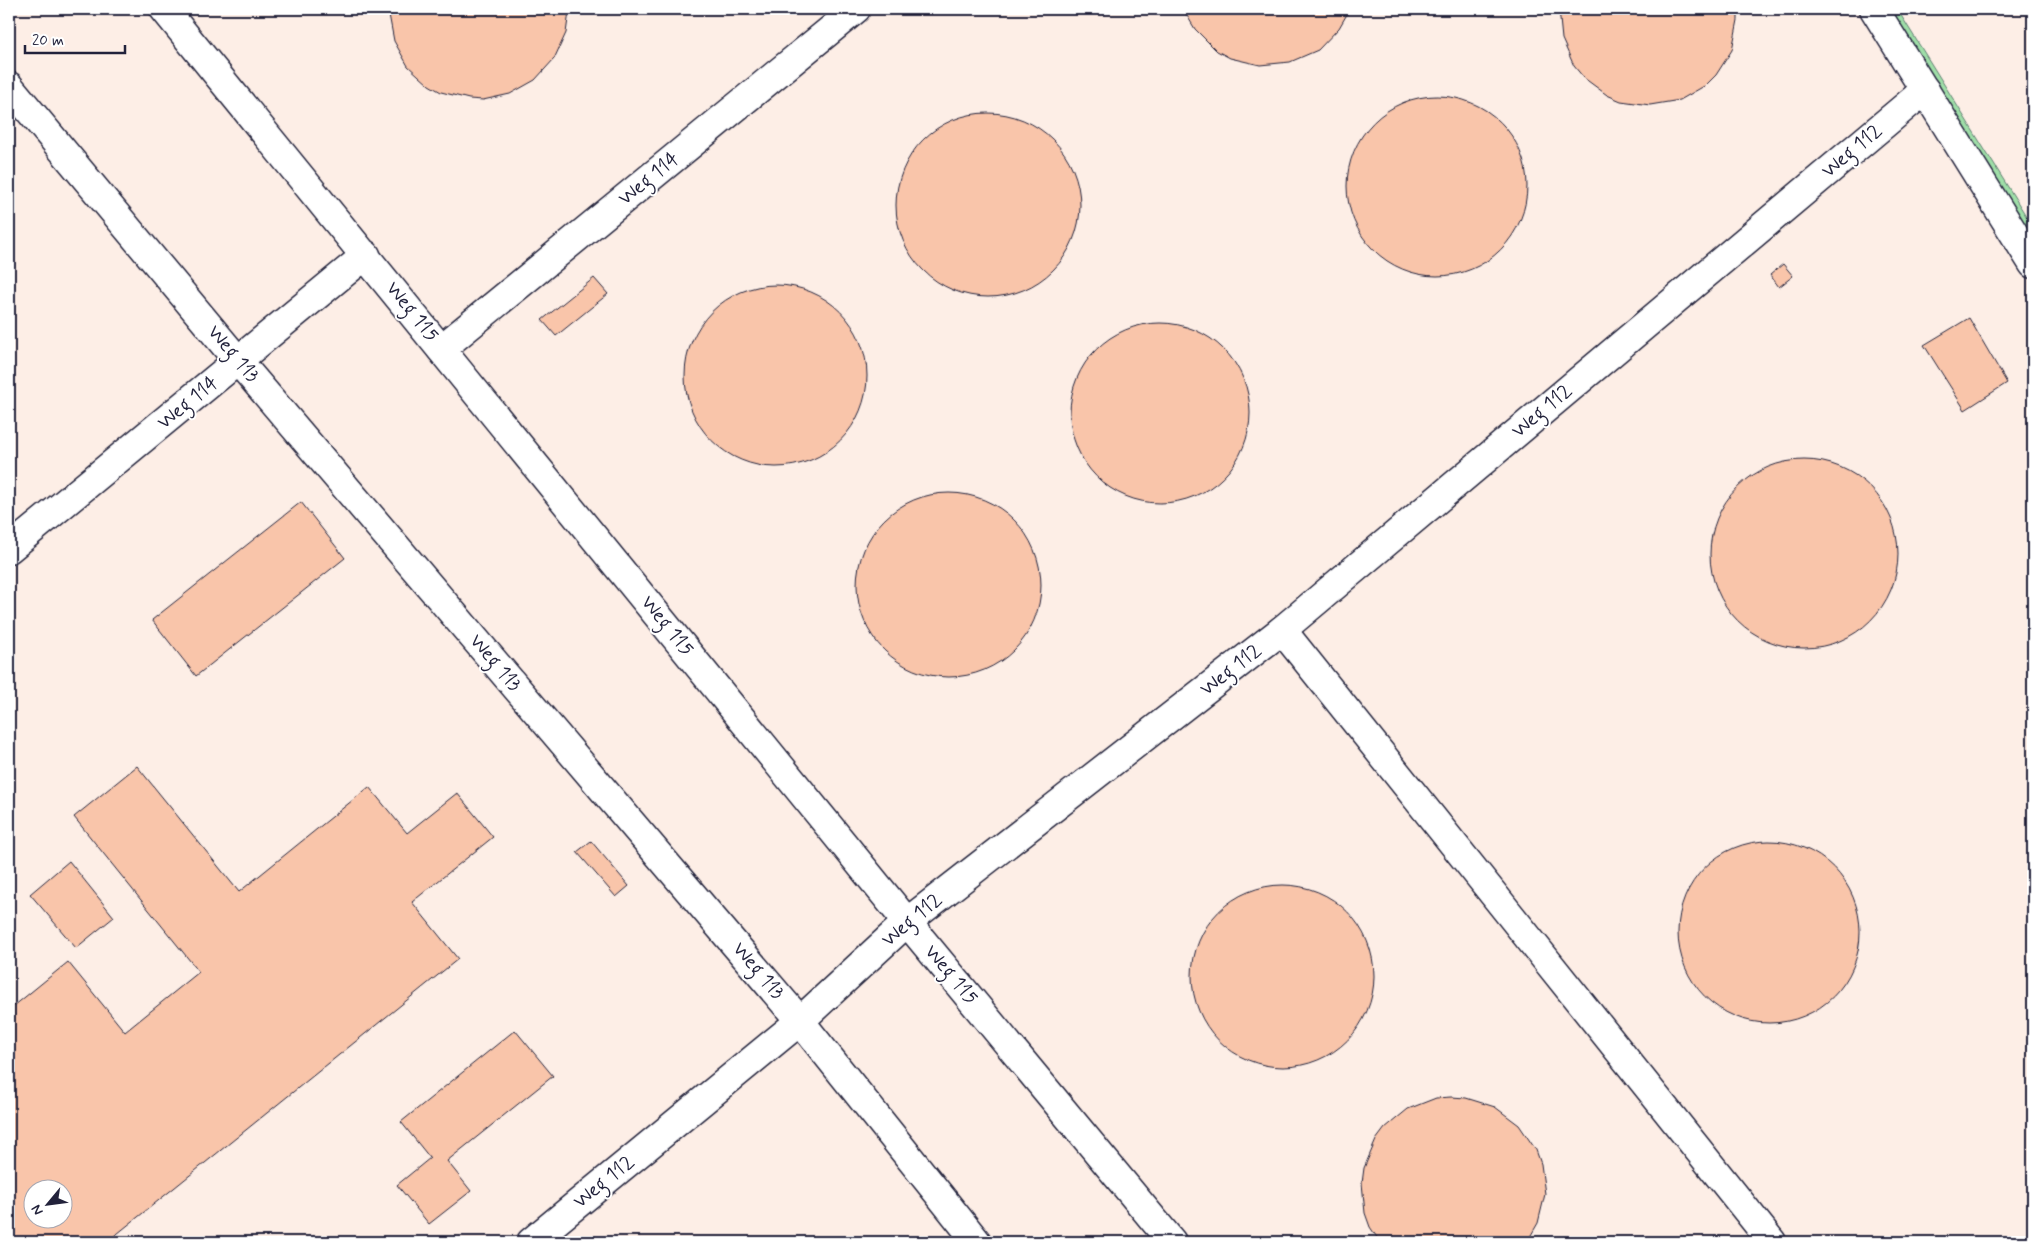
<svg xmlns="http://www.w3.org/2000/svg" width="2042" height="1251" font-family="Mynerve,sans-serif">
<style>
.built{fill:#fdeee6;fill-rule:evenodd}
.green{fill:#9fdfa8;stroke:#608072}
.building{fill:#f9c5aa;stroke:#22223b;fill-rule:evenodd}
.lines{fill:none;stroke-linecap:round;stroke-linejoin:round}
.minor-casing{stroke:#22223b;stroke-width:31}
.minor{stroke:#fff;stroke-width:28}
.labels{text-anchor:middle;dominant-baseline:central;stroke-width:4;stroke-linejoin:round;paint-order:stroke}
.street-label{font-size:20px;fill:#22223b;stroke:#fff}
</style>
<rect width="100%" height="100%" fill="#fff"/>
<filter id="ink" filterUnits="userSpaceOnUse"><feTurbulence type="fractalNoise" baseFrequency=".02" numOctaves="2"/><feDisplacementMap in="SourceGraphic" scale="10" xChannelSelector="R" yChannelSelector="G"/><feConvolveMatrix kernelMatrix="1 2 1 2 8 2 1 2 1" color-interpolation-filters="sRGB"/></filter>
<g filter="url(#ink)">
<path class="built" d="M9,9h2024v1233h-2024zM32,1188h30v30h-30z"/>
<polygon class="green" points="1891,9 1897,9 2033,227 2033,238"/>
<g class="building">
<polygon points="388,9 569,9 568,19 566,33 554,59 535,80 510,94 483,100 469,99 441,92 429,85 408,66 394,41"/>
<polygon points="1183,9 1350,9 1339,28 1318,50 1290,62 1260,65 1230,58 1217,51 1195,29"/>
<polygon points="1559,9 1738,9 1738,20 1732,50 1716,75 1706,85 1680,100 1650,105 1621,101 1607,95 1584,78 1574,66 1562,39"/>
<circle cx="1437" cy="186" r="90"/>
<circle cx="988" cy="205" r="92"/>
<polygon points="1783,264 1793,276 1779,287 1770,275"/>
<polygon points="594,278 608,294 556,336 542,320"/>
<circle cx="776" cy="376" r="91"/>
<polygon points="1969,318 2007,383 1965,410 1924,345"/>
<circle cx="1160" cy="413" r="90"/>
<circle cx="1804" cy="554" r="94"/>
<circle cx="949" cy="585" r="92"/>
<polygon points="301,502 345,558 196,676 152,620"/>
<path d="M137,766l102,126 130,-105 38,46 50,-40 36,44 -81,65 46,57 -351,283h-98v-232l59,-48 57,70 74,-60 -125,-155zM32,1188h30v30h-30z"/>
<polygon points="591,841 629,886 616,897 577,852"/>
<circle cx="1769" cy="932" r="91"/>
<polygon points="69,861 114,917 76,948 30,894"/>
<circle cx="1283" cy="976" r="91"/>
<polygon points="515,1030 553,1076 447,1161 471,1191 429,1224 397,1185 430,1158 401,1122"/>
<polygon points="1451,1097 1466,1098 1495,1107 1519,1125 1536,1150 1541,1164 1545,1194 1538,1223 1527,1242 1380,1242 1370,1227 1365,1213 1362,1183 1364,1168 1376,1140 1385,1128 1408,1109 1436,1098"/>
</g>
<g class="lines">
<defs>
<g id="minor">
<polyline points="164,9 907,922 1172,1242"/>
<polyline points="1874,9 2033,264"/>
<polyline points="9,86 239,362 800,1021 977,1242"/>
<polyline points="441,349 856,9"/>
<polyline points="9,549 366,255"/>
<polyline points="1282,630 1772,1242"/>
<polyline points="531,1242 800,1021 907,922 1282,630 1925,90"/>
</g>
</defs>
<use href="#minor" class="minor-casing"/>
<use href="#minor" class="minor"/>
</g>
</g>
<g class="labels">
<g class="street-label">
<text transform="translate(1852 151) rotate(-40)">Weg 112</text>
<text transform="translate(649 179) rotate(-39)">Weg 114</text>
<text transform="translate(412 312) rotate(51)">Weg 115</text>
<text transform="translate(233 354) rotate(50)">Weg 113</text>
<text transform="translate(188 403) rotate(-39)">Weg 114</text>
<text transform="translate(1542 411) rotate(-40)">Weg 112</text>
<text transform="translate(667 626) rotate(51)">Weg 115</text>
<text transform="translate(495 663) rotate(50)">Weg 113</text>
<text transform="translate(1231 670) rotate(-38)">Weg 112</text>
<text transform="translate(912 920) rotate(-40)">Weg 112</text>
<text transform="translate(758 971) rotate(50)">Weg 113</text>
<text transform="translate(951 975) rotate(50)">Weg 115</text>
<text transform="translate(604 1182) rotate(-39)">Weg 112</text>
</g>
</g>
<rect width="2042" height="1251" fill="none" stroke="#fff" stroke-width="30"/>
<rect x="15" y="15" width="2012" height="1221" fill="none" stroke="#22223b" stroke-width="2" filter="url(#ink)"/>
<g transform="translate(48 1204) rotate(241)"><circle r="24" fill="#ffffff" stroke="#a7a7b1"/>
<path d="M0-4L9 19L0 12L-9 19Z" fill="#22223b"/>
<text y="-8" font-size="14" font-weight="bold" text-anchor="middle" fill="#22223b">N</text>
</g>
<path d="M25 45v8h100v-8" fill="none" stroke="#22223b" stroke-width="2.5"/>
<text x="32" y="45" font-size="15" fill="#22223b" stroke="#ffffff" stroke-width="4" paint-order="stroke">20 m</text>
</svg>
